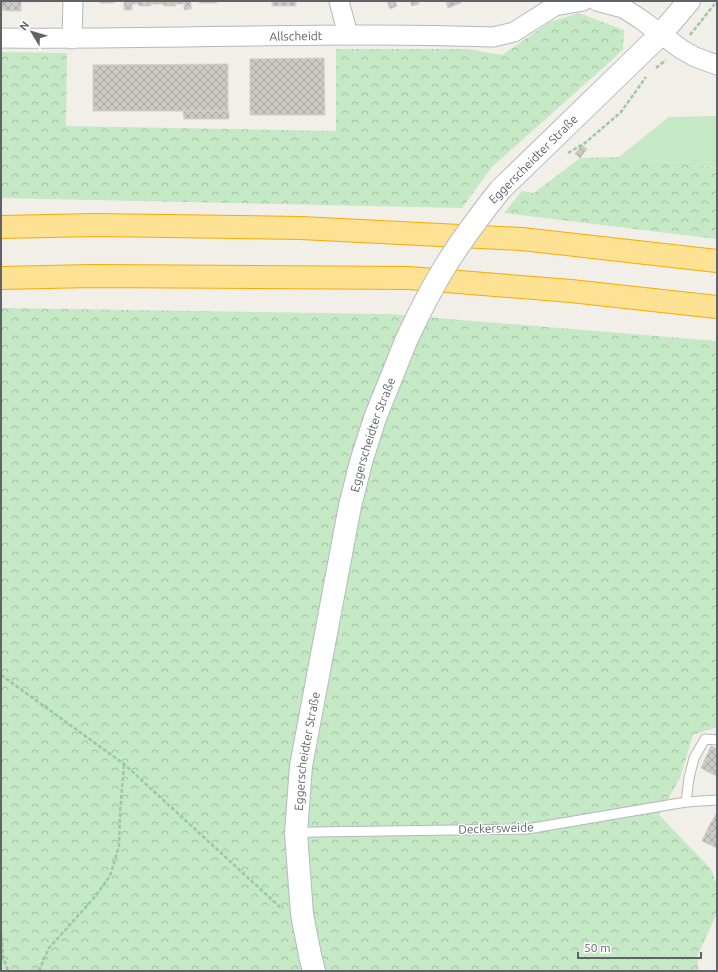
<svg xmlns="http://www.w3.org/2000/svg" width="718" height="972" font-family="Ubuntu,sans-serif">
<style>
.grass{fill:#c5e8c5}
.forest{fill:url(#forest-crowns)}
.building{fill:url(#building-cross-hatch);stroke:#d6d1c6}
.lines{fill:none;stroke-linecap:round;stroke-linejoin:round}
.lane-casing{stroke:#b5b8bc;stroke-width:11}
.street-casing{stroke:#b5b8bc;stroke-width:21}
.secondary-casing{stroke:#b6babf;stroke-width:24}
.highway-casing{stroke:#f9ab00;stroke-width:24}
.path{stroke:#9cc7a9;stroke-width:2.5;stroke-dasharray:4 2;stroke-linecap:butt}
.lane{stroke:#fff;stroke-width:9}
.street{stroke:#fff;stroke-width:19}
.secondary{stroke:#fff;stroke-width:22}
.highway{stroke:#fde293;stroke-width:22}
.secondary-bridge-casing{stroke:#b6babf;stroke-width:24;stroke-linecap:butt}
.secondary-bridge{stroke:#fff;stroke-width:22}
.labels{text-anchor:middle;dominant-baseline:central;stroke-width:3;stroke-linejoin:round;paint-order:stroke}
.street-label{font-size:12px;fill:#5f6368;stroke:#fff}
</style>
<defs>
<pattern id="forest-crowns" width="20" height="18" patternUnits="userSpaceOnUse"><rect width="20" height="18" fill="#c5e8c5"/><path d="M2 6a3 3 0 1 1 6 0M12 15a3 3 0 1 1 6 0" fill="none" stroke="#a3c0a4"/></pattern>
<pattern id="building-cross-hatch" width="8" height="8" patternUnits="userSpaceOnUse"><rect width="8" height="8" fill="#cccac5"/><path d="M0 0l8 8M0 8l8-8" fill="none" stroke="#a9a8a4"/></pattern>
</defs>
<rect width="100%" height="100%" fill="#f1efe8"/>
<polygon class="grass" points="717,116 717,168 619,157 669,117"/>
<g class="forest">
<polygon points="579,13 624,30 623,50 492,167 462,208 1,198 1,52 67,53 66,126 336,131 336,49 467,49 502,55 550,22"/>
<polygon points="619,157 717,168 717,239 504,213 522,191 534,193 580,158"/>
<polygon points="1,308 389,314 717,341 717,727 693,735 680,778 659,815 711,869 717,885 717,913 698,955 698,971 1,971"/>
</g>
<g class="building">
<polygon points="1,1 13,1 13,11 1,10"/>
<rect x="13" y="1" width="8" height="10"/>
<polygon points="28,1 53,1 28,2"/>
<rect x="100" y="1" width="14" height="2"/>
<rect x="124" y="1" width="8" height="9"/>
<polygon points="132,1 145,1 145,4 151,4 151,6 139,6 139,4 132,4"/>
<rect x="145" y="1" width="13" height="3"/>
<polygon points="158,1 170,1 170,4 176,4 176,6 164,6 164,4 158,4"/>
<rect x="170" y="1" width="14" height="3"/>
<polygon points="184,1 191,1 191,9 184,10"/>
<rect x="199" y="1" width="18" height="2"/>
<rect x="272" y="1" width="24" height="5"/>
<polygon points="387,1 395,1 397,6 390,9"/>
<polygon points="410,1 418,1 419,4 412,6"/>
<polygon points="447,1 460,1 461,3 448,8 446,2"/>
<polygon points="324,58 325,115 250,115 250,59"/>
<polygon points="228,64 228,111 93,111 93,65"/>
<polygon points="183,111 229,111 229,119 184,119"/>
<polygon points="582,145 587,149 580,158 575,154"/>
<polygon points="711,746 717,749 716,776 701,768"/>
<polygon points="717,812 717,835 707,830"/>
<polygon points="707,830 717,835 717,848 702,841"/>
</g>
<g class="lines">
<defs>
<g id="lane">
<polyline points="686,802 689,778 694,758 705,739 717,740"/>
<polyline points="296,833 312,832 527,829 686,802 717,800"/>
</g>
<g id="street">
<polyline points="339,1 348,35"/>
<polyline points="597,1 623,8 639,18 681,49 695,57 717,65"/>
<path id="s1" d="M1,38c164,2 328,-7 492,-1l21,-5 41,-26 28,-5"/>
<polyline points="72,39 73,1"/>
</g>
<g id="secondary">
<polyline points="500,190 661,34 689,1"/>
<path id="s2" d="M314,971l-4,-16 -8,-41 -6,-81 5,-67 49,-260 11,-44 14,-44 31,-77"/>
</g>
<g id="highway">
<polyline points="1,227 95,225 301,228 522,239 717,261"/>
<polyline points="1,278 93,276 409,278 571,291 717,307"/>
</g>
</defs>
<use href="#lane" class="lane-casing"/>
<use href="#street" class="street-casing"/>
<use href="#secondary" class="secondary-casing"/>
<use href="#highway" class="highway-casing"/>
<g class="path">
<polyline points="690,35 717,1"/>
<polyline points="656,68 666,60"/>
<polyline points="568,153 585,143 621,112 646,77"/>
<polyline points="1,675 124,764 281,908 283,907"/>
<polyline points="1,931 3,957 8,971"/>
<polyline points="39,971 49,948 94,898 110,876 119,846 120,814 124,764"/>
</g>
<use href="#lane" class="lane"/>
<use href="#street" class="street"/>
<use href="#secondary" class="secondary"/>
<use href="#highway" class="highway"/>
<defs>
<path id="secondary-bridge" d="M406,341c12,-26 25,-52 40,-76 16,-26 35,-51 54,-75"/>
</defs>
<use href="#secondary-bridge" class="secondary-bridge-casing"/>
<use href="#secondary-bridge" class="secondary-bridge"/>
</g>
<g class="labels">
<g class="street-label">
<text stroke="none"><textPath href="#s1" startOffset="295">Allscheidt</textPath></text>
<text transform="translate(533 159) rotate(-45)">Eggerscheidter Straße</text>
<text stroke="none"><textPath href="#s2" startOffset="546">Eggerscheidter Straße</textPath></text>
<text stroke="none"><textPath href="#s2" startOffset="222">Eggerscheidter Straße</textPath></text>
<text transform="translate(496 828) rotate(-2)">Deckersweide</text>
</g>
</g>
<rect width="718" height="972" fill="none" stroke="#5f6368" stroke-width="4"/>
<g transform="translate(32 32) rotate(308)" stroke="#ffffff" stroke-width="3" paint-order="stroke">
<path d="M0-3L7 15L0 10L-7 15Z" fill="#5f6368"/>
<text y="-6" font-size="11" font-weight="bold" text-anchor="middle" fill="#5f6368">N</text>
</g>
<path d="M578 952v6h123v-6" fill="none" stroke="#5f6368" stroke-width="2"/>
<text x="584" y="952" font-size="12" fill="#5f6368" stroke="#ffffff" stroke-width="3" paint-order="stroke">50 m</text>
</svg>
